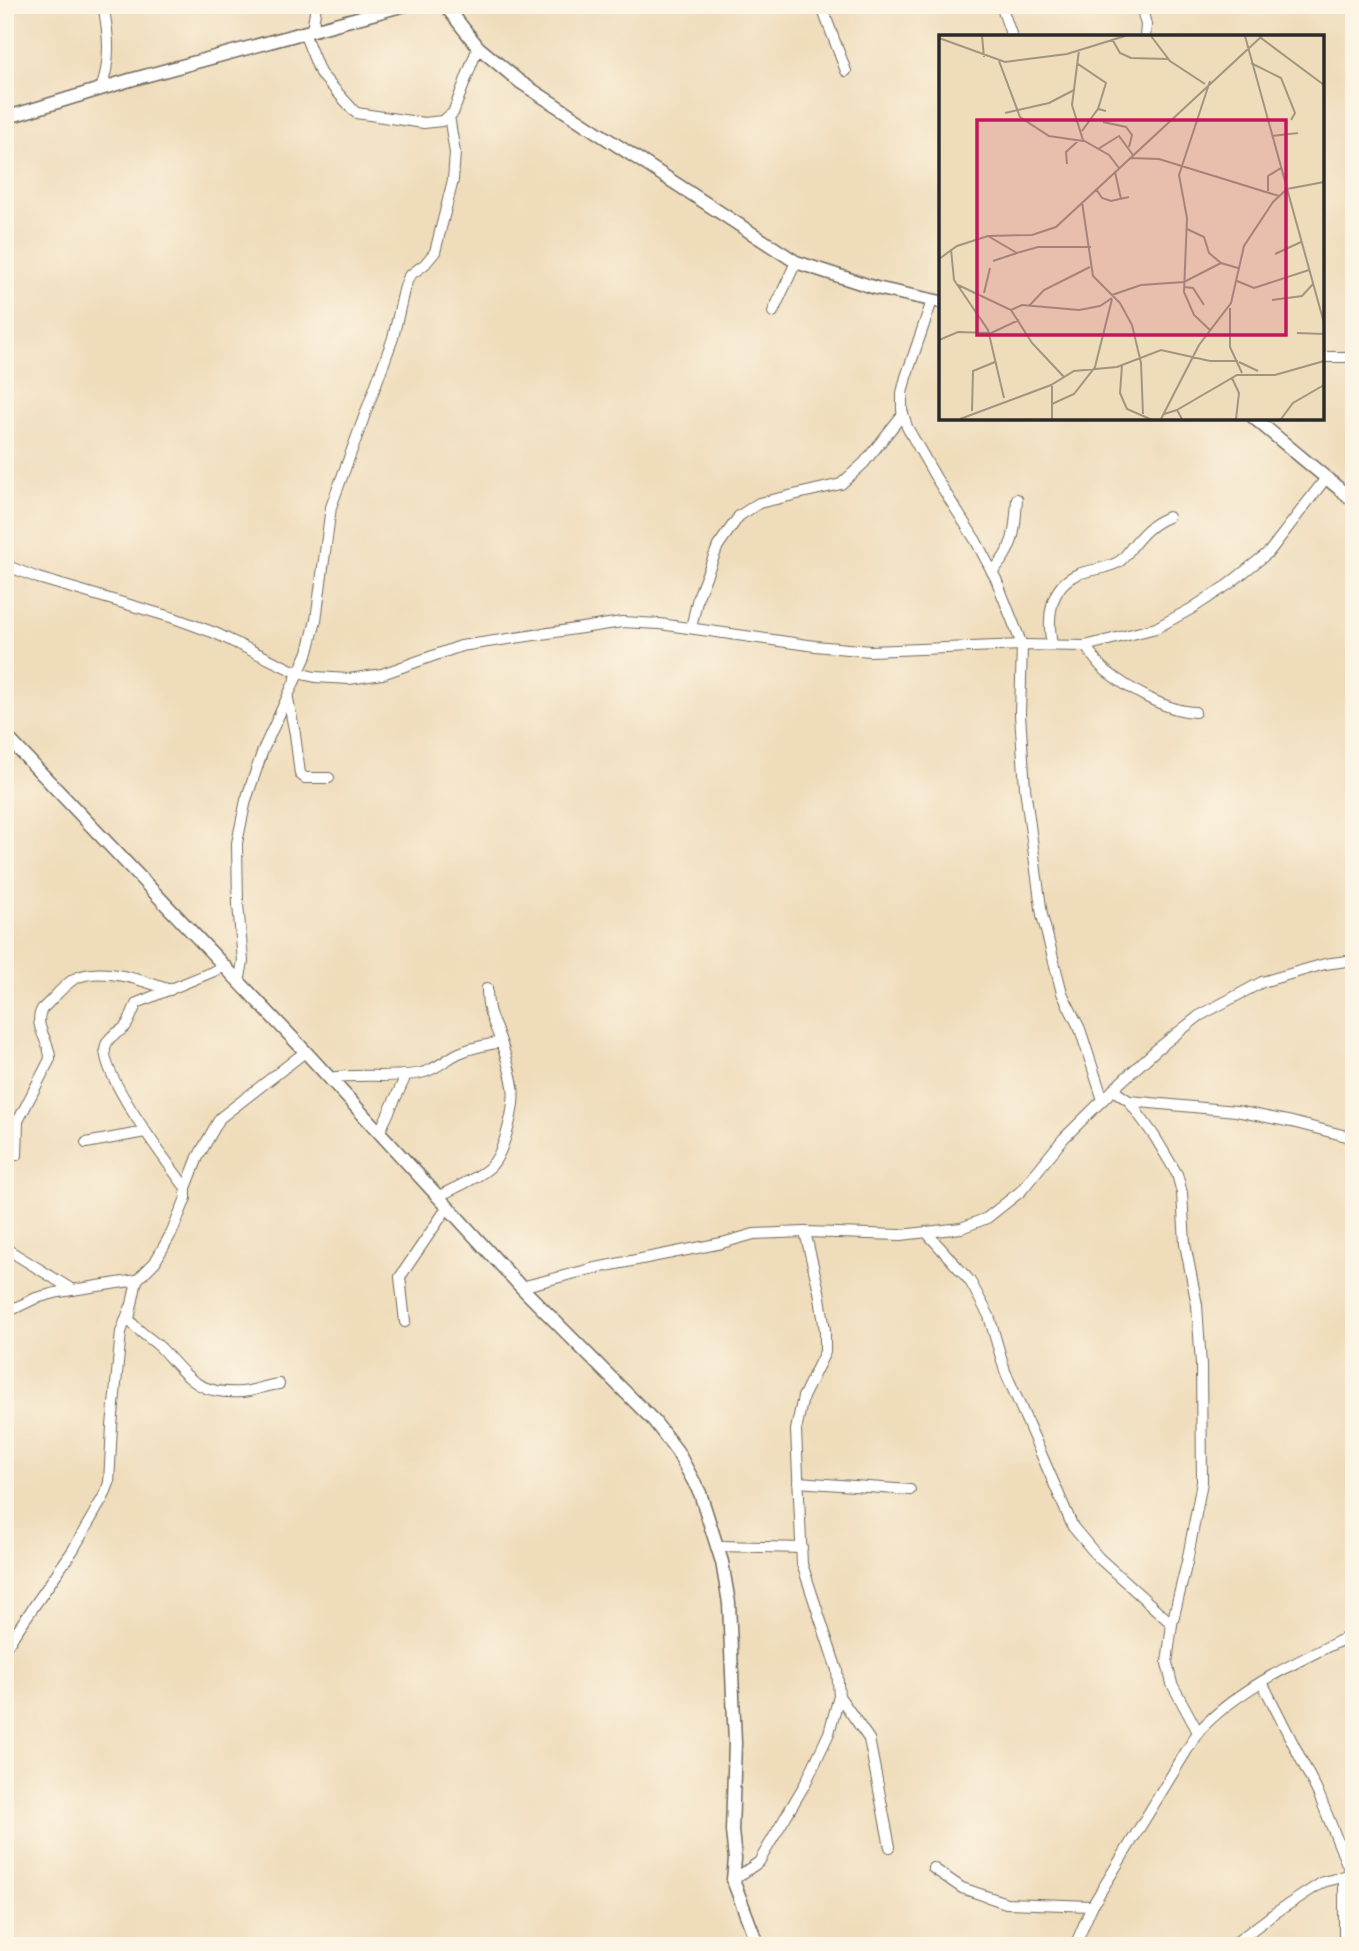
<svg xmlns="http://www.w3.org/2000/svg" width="1359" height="1951" font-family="'IM FELL French Canon',serif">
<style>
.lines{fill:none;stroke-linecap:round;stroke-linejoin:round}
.minor-casing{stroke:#70695d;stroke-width:12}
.tertiary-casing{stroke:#70695d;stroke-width:15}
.minor{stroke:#fff;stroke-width:10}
.tertiary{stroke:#fff;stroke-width:12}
.inset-road{fill:none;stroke:#a19581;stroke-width:2}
.view{fill:#c2185b;fill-opacity:0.15;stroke:#c2185b;stroke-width:3.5}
.inset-edge{fill:none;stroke:#2b2b2b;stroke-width:3.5}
</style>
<rect width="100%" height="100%" fill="#fcf5e5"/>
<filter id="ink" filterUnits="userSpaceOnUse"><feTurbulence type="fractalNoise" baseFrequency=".0143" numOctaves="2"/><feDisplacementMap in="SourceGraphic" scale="14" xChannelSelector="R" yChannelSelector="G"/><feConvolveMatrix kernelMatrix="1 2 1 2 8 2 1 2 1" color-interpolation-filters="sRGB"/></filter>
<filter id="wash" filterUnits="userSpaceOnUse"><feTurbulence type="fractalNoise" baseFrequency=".00686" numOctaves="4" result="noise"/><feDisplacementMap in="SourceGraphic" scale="28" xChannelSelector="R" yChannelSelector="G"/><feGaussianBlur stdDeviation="1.57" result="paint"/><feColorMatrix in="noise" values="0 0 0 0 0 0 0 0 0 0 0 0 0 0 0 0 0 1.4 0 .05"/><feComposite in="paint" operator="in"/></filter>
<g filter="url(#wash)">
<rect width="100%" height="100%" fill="#efdcba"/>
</g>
<g filter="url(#ink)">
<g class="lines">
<defs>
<g id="minor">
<polyline points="821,5 846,71"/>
<polyline points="1001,5 1012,37"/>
<polyline points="1141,5 1146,25 1145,37"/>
<polyline points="312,31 316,5"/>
<polyline points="304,33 320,73 356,113 424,123 442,121 453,113 478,47"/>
<path d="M101,89c10,-28 8,-55 2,-84"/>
<polyline points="932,301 906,377 902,393 902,410 907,427 936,478 976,541 996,579 1022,645 1020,714 1025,788 1042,915 1062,993 1080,1029 1103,1100"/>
<polyline points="773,312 796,262"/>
<polyline points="1322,357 1354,357"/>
<polyline points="5,565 38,578 174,618 215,633 298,673 315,677 349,679 382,674 461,646 622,622 660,624 815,646 870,651 1022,645 1085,646 1156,628 1191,609 1229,584 1269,552 1326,478"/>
<path d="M992,572c23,-24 23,-41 25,-73"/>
<polyline points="691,628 698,597 718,546 739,516 759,503 841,484 864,463 903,414"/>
<path d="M1052,645c-5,-26 -3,-59 26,-71 14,-5 30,-5 42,-13 4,-3 8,-9 11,-13 11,-14 20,-24 37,-31"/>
<path d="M1085,646c7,8 13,19 21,25 23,18 60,40 89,41"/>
<polyline points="288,699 295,734 300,774 305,778 329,778"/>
<polyline points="239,983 243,961 238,904 237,843 246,800 263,750 308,652 316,620 331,507 393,338 404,290 409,276 425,264 435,252 453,180 455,153 449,116"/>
<path d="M329,1078c30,-5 64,1 92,-5 15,-3 25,-14 38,-20 13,-6 28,-8 42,-11"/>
<polyline points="1113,1090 1129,1101 1155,1137 1177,1174 1182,1193 1185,1244 1197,1305 1201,1365 1202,1482 1187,1562 1172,1624 1167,1663 1172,1684 1198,1732"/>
<polyline points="1129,1101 1236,1111 1292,1122 1354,1138"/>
<polyline points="379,1133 404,1080 402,1076"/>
<polyline points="86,1143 145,1132"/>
<path d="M17,1155l1,-34 32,-62c1,-17 -18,-33 -8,-50 10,-9 21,-23 32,-30 26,-14 71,2 96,11"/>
<path d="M186,1188c-17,-23 -90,-119 -80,-143 4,-11 12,-11 19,-18 6,-7 7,-16 12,-24l87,-36"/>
<path d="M437,1197c17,-9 38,-17 52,-29 15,-13 27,-62 24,-82 -2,-13 -7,-29 -11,-41 -8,-25 -15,-29 -15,-57"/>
<polyline points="928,1234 970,1281 989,1316 1005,1371 1073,1527 1099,1558 1172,1624"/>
<polyline points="5,1248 73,1290"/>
<path d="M137,1280l-8,39c7,12 22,19 32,29 27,29 36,47 81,44 13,-1 25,-7 37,-8"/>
<polyline points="521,1287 591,1269 722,1243 754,1234 805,1232 901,1235 961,1228 987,1218 1021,1191 1064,1138 1122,1081 1156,1050 1199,1016 1262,982 1325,964 1354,960"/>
<polyline points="5,1313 36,1298 59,1292 137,1280 155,1262 172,1232 186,1198 186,1188 198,1157 220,1118 305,1052"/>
<polyline points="405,1322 400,1277 447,1208"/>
<polyline points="798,1482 910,1490"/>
<polyline points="719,1546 802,1548"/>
<polyline points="5,1648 73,1550 104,1496 109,1483 112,1426 121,1332 130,1308"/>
<polyline points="1262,1682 1319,1795 1351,1874"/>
<polyline points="839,1696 869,1739 890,1847"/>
<polyline points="933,1868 962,1888 1006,1903 1092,1906"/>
<polyline points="733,1880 759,1862 779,1828 805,1784 829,1733 839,1696 837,1670 802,1564 796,1430 803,1397 825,1352 825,1330 819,1291 805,1232"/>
<path d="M1075,1946l17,-40 106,-174c41,-45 103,-72 156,-98"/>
<polyline points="1231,1946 1275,1913 1323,1882 1354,1874"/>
<polyline points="1344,1946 1344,1876"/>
</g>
<g id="tertiary">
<polyline points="445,5 478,47 520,82 796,262 876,288 941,302"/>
<polyline points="5,118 130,80 405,5"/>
<polyline points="1254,418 1354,501"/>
<polyline points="5,735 302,1048 521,1287 654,1421 677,1451 700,1493 722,1562 729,1603 735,1743 732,1831 735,1859 733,1880 758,1946"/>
</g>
</defs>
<use href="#minor" class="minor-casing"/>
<use href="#tertiary" class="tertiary-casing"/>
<use href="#minor" class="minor"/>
<use href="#tertiary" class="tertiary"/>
</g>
</g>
<g transform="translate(939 35)">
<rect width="385" height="385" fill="#efdcba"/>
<path class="inset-road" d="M43,1l2,21M212,1l19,25 35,23M306,1l79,287M0,3l66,24 62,-8 58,-18M322,3l63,47M173,4l8,14 11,5 37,1M140,15l-7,55 11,35 26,15 10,13M60,26l21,56 29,19 34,5M312,28l30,15 14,35 -4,7M139,29l28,19 -8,26M271,46l-31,94 8,43 -3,74 10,23 16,15M66,78l44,-10 25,-13M164,87l23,5 6,8 -3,12M143,96l16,-22 8,2M333,101l26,-3M159,114l21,-13 14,19M191,123l29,1 120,37M128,129l-1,-12 13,-12M176,137l6,27M157,154l6,9 9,3 18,-4M329,156v-15l13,-8M143,167l11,74 27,27 12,22 9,38 2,51M248,194l17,8 5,16 12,10 17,5M49,201l29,17 21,-6h53M12,214l3,31 34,50 16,68M336,219l26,-12M0,224l18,-13 31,-10 44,-1 24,-8 206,-191M54,226l24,-8M298,246l17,7 55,-18M17,249l55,26 21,33 32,34M245,252l9,1 11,17M45,258l6,-25M173,260l29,-10 43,-3 37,-19M333,265l30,-4 11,-12M90,271l15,-16 46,-23M291,273v39l12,26M72,275l11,-5 57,5 21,-4 12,-8M358,298l27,1M50,299l30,-14M0,305l19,-8 31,1M300,327l19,9M183,330l-2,28 7,16 23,10M293,343l7,15 -3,26M113,369l22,-10 21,-27 17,-68M238,375l60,-35h38l49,-14M33,376l1,-40 22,-9M225,379l13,-4 5,9M21,384l91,-34 23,-14 43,-4 44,-17 49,11h28M113,384v-35M222,384l38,-74 32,-42 13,-57 29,-44 14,-13 37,-7M342,384l12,-16 31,-18"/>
<path class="view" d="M38,85h309v215h-309z"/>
<rect width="385" height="385" class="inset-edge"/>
</g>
<rect width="1359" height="1951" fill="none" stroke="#fcf5e5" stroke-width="28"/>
</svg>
